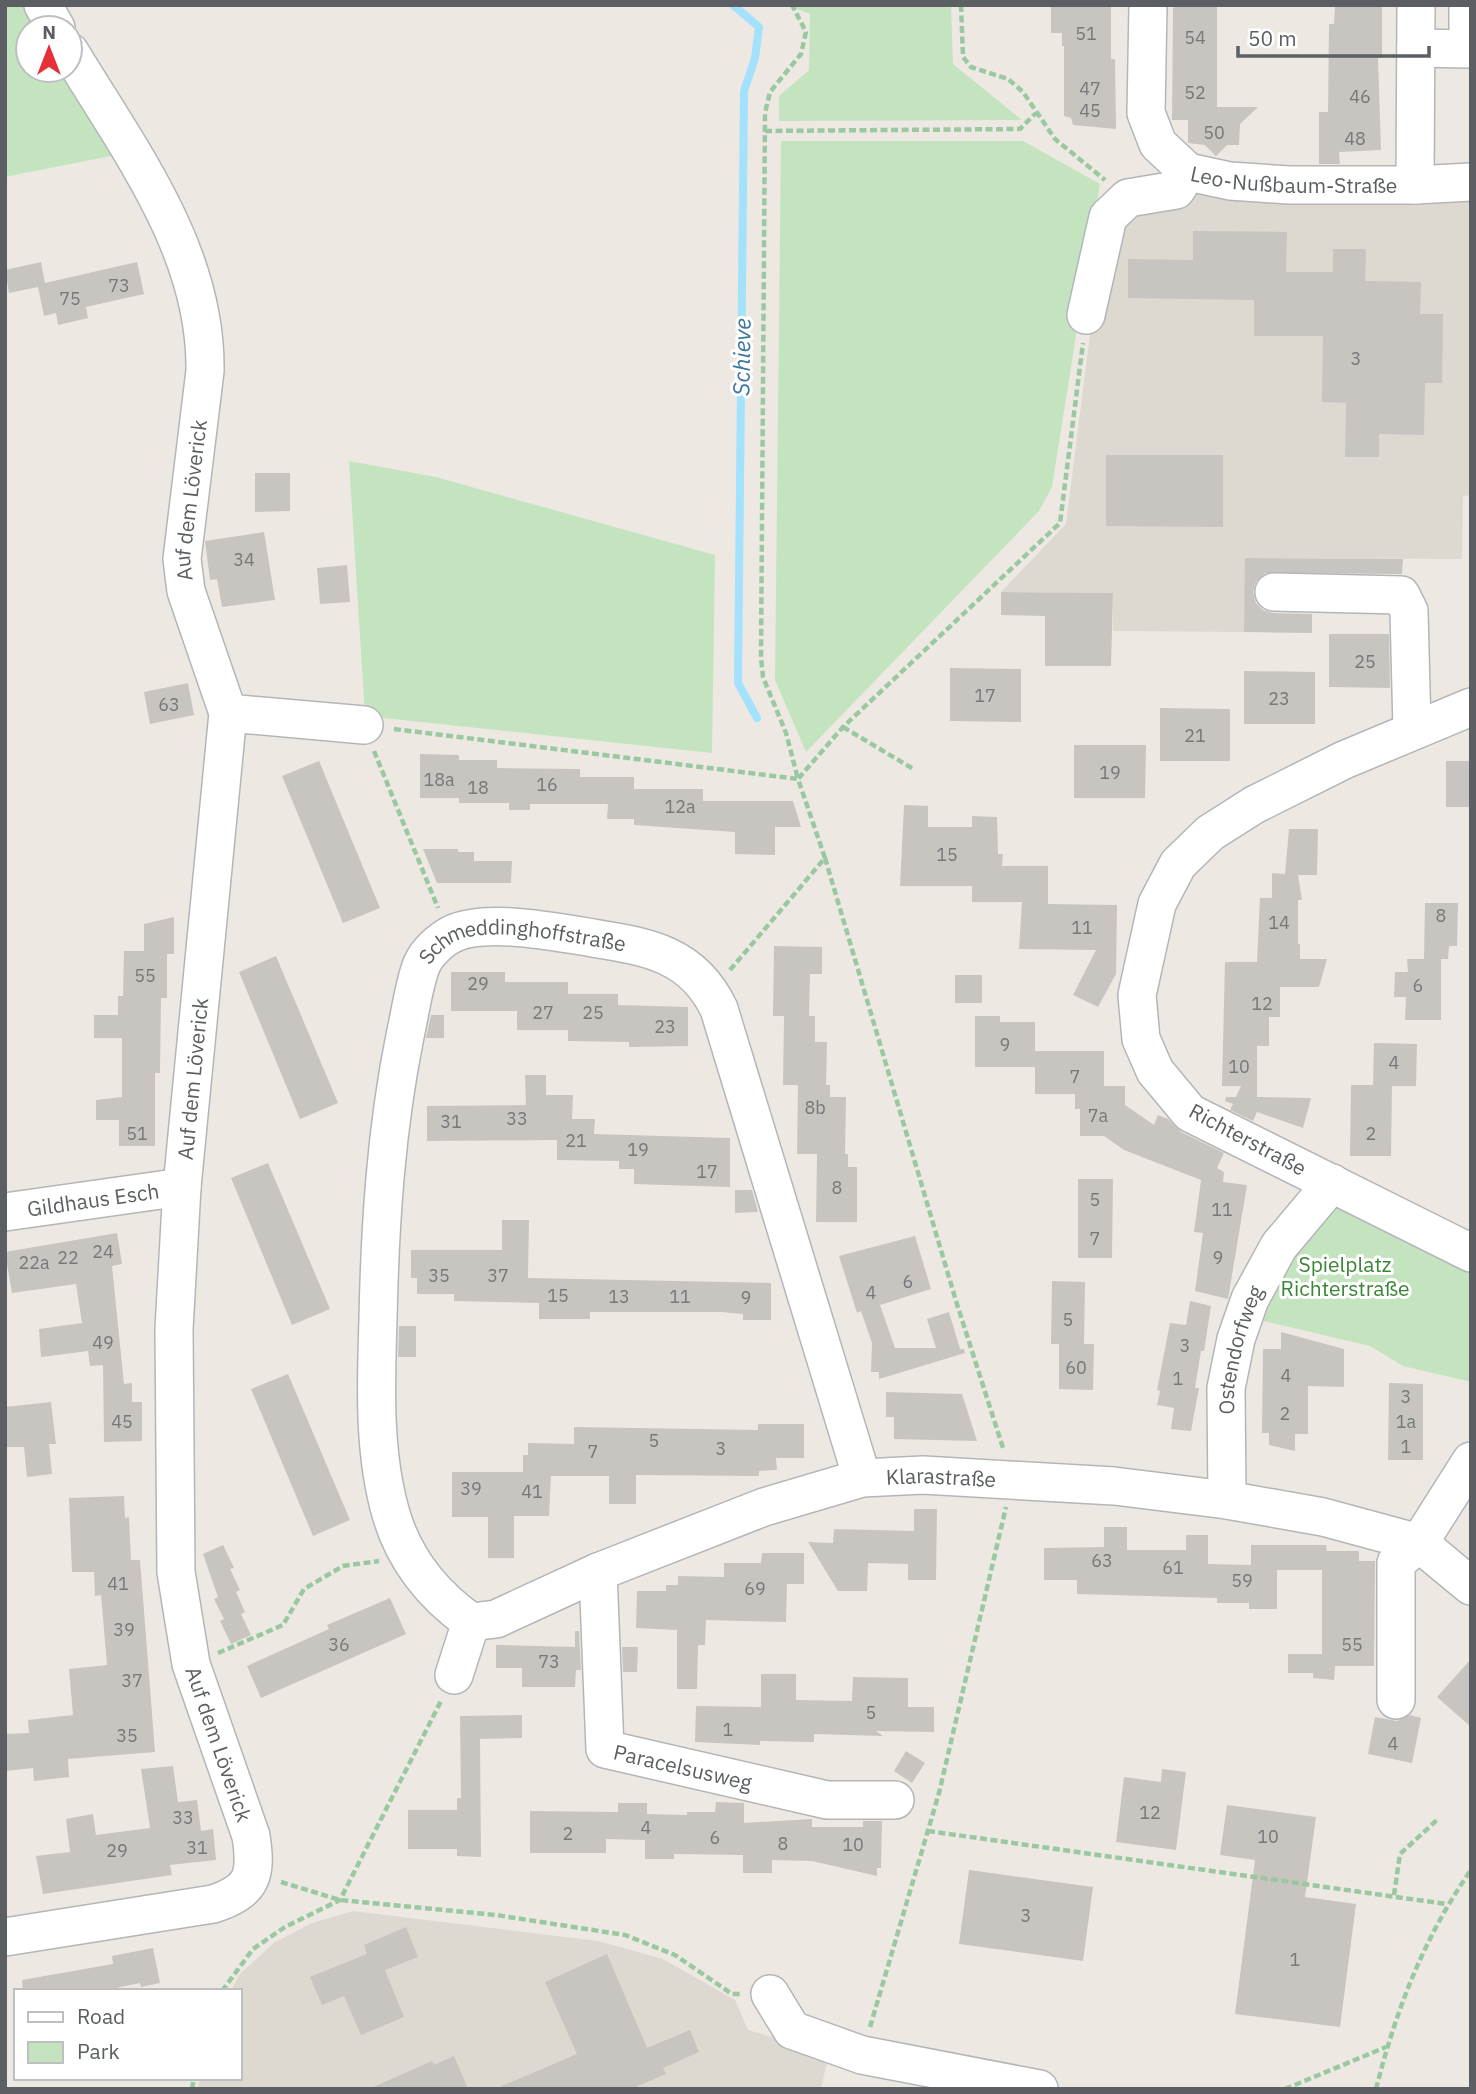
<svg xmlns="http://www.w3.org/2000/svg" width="1476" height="2094" font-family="'IBM Plex Sans',sans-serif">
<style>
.education{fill:#ddd8d0}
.green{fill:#c4e4bf}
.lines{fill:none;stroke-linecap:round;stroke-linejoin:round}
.stream{stroke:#a3e1fd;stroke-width:8}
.building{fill:#c8c4bf}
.minor-casing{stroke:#b3b6b9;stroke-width:40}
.path{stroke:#99c8a1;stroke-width:4.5;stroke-dasharray:7 3.5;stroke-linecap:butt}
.minor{stroke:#fff;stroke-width:37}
.labels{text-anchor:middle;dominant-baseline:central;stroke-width:6;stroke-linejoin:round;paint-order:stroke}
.number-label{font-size:18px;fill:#76787a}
.street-label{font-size:21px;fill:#5b5f63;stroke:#fff}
.park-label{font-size:21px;fill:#3d8537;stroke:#fff}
.water-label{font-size:23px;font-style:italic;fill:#3b779d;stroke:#fff}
</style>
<rect width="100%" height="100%" fill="#ede9e2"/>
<g class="education">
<polygon points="1191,192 1223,199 1471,199 1471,495 1463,496 1462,559 1246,558 1244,632 1113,631 1113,593 1001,592 1066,524 1093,311 1112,218"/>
<polygon points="353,1911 598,1941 663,1959 735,2000 748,2030 829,2053 821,2089 198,2089 200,2078 240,2078 240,1991 230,1991 241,1973 275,1942 312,1923"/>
</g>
<g class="green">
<polygon points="5,5 35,5 47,28 28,28 28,70 70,70 121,154 5,177"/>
<polygon points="787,5 951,5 953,64 1022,120 779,121 779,96 809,70 810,14"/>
<polygon points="781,141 1023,141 1100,184 1052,487 1039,511 806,752 775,680"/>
<polygon points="349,461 436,477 715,555 712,753 365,716"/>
<polygon points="1328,1199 1471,1269 1471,1382 1403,1366 1370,1346 1255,1319"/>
</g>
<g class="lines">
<polyline class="stream" points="733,5 759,27 755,58 744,91 738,683 757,718"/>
</g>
<g class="building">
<polygon points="1107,5 1111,7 1111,59 1115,59 1116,129 1073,125 1071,118 1064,116 1064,46 1062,46 1062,33 1051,33 1051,6"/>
<polygon points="1176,5 1217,5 1217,107 1258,107 1240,124 1239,145 1227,145 1216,156 1205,145 1188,143 1188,120 1172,120 1173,9"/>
<polygon points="1335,5 1382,5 1382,58 1378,58 1381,150 1339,152 1340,164 1319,164 1319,112 1328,112 1329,24 1334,24"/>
<polygon points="1193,231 1287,232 1286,272 1333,272 1333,249 1366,249 1365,281 1421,282 1420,314 1443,314 1442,383 1425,383 1424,435 1379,434 1379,457 1345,457 1346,403 1322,402 1323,336 1254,336 1254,300 1128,298 1128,259 1193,260"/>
<polygon points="41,262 45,283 137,262 144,294 86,307 88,318 58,325 56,313 44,316 38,287 9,293 5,270"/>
<polygon points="1106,455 1223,455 1223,527 1106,526"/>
<polygon points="255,473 290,473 290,511 255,512"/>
<polygon points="264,532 275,600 222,607 217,579 210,580 205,541"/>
<polygon points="1245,558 1403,559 1402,574 1265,573 1256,582 1253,592 1256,603 1263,610 1273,613 1312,614 1312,633 1244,632"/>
<polygon points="347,565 350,602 320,604 317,568"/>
<polygon points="1001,592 1113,593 1111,666 1045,666 1045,616 1001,615"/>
<polygon points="1329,634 1389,634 1390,688 1329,687"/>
<polygon points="950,668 1021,669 1021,722 950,721"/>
<polygon points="1244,671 1315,672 1315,724 1244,724"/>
<polygon points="188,683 194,715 150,724 144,692"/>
<polygon points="1160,708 1230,709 1230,761 1160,761"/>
<polygon points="1074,745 1146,745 1145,798 1074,798"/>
<polygon points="420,754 459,755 459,760 497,760 497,768 580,769 580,777 634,777 634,789 703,789 703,801 793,801 801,827 775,827 775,855 735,854 735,832 634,825 634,819 607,819 608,804 530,804 530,810 509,810 509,803 459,803 459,798 420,798"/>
<polygon points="319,761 380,908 343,923 282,776"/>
<rect x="1446" y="761" width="25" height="46"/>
<polygon points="904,805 928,806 928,827 972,827 972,816 997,817 998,854 1003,854 1002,866 1048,866 1048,904 1117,905 1116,974 1098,1007 1073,995 1096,950 1019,949 1022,902 972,902 972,886 900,886"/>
<polygon points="1289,829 1318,829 1317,875 1298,875 1302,900 1298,900 1298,944 1300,944 1300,959 1327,959 1319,987 1280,987 1280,1017 1269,1017 1269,1046 1257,1046 1257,1097 1311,1098 1303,1128 1257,1112 1253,1121 1230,1110 1233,1104 1225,1101 1226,1097 1236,1097 1241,1086 1222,1086 1225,962 1257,962 1260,898 1272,898 1272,873 1285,874"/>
<polygon points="423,849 458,849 458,852 474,852 474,861 512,861 511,883 437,883"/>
<polygon points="1425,903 1458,903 1457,946 1449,946 1448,959 1441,959 1441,1020 1405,1020 1406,997 1394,997 1395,972 1408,972 1407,959 1424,959"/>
<polygon points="174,917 174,954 167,954 167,998 161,998 160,1073 155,1073 155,1146 119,1146 119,1120 96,1120 96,1100 122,1097 122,1038 94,1038 94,1015 118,1015 118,996 123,996 124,951 144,951 144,924"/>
<polygon points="774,946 822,947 822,974 810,974 809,1016 815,1016 815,1042 827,1042 826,1085 830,1085 830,1097 846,1097 845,1154 848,1154 848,1167 857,1167 857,1222 816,1222 817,1154 797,1154 798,1085 783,1085 784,1016 773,1016"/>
<polygon points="276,956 338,1103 300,1119 239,972"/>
<polygon points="451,972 505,972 505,982 568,982 568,994 618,994 618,1005 688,1007 688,1046 629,1047 629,1042 568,1041 568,1030 517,1030 517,1011 451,1011"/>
<rect x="955" y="975" width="27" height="28"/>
<polygon points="431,1015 444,1015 444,1038 426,1038"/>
<polygon points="975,1016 1000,1016 1000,1022 1035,1022 1035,1051 1104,1051 1104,1086 1125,1086 1125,1105 1154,1125 1158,1115 1168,1119 1181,1132 1224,1153 1217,1168 1224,1172 1223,1182 1247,1185 1228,1299 1195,1291 1203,1233 1194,1232 1201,1180 1124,1150 1104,1136 1080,1136 1080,1109 1075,1109 1075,1094 1035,1094 1035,1067 975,1067"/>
<polygon points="1374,1043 1417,1044 1416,1086 1392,1086 1391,1156 1350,1156 1351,1085 1373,1085"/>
<polygon points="525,1075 546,1075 546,1095 573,1095 572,1119 595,1119 594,1134 730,1138 730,1187 634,1184 634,1169 619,1169 619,1161 557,1160 557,1140 427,1141 427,1106 526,1105"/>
<polygon points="268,1163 330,1309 292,1325 231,1178"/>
<polygon points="1078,1179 1113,1179 1112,1258 1078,1258"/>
<polygon points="735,1190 752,1190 758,1212 735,1213"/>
<polygon points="502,1220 529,1220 528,1278 771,1283 771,1320 743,1320 743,1314 721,1312 590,1312 590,1319 539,1319 539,1303 454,1301 454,1294 417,1294 417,1278 411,1278 411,1250 502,1250"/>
<polygon points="117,1233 122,1264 112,1266 124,1384 132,1383 132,1402 142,1402 142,1441 104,1442 103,1365 90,1366 88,1351 41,1357 39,1329 82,1323 76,1284 12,1293 5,1252"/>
<polygon points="915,1236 931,1289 880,1305 895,1348 936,1348 927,1319 949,1312 960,1349 964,1349 965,1353 879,1379 879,1372 871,1372 872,1343 861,1311 857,1313 839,1256"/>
<polygon points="1052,1281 1085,1282 1084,1344 1094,1344 1093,1390 1059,1389 1059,1344 1051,1344"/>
<polygon points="1190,1301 1211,1306 1204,1351 1201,1351 1195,1388 1199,1388 1191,1431 1171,1429 1174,1408 1157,1405 1160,1391 1157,1390 1170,1323 1186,1325"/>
<polygon points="399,1326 416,1326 416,1357 398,1357"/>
<polygon points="1281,1332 1344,1349 1344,1387 1308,1386 1308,1434 1295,1434 1295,1451 1269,1445 1269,1433 1262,1433 1263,1349 1281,1349"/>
<polygon points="288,1374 350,1520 313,1536 251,1389"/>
<polygon points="1389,1383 1423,1384 1423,1460 1388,1460"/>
<polygon points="886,1392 962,1394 977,1441 894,1439 894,1417 886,1417"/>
<polygon points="51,1402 56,1444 49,1444 52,1474 27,1477 24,1447 5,1447 5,1407"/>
<polygon points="758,1424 804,1424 804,1458 776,1458 777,1470 759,1471 759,1476 636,1475 636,1504 609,1504 609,1476 551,1476 549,1516 514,1516 514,1558 488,1558 488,1517 452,1517 452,1472 523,1472 523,1455 528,1455 528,1443 574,1444 574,1427 758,1430"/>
<polygon points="124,1496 125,1518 129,1517 131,1560 140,1560 155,1752 68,1759 69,1777 34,1781 33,1768 6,1771 5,1734 29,1733 28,1720 73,1715 69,1669 107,1665 101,1595 95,1596 94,1572 72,1572 69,1498"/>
<polygon points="914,1509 937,1509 936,1580 908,1580 908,1564 868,1563 867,1591 838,1591 808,1542 833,1543 834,1529 914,1531"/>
<polygon points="1104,1527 1127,1527 1127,1550 1186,1550 1186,1535 1208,1535 1208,1564 1251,1565 1251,1545 1326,1545 1327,1551 1359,1551 1359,1561 1375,1561 1374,1666 1335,1666 1334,1680 1313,1678 1313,1673 1288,1673 1288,1654 1322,1654 1322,1570 1277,1570 1277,1609 1249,1609 1249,1603 1217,1603 1217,1598 1077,1594 1077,1580 1044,1580 1044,1548 1104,1547"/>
<polygon points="223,1545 234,1568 230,1569 240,1590 236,1592 245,1612 241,1614 251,1635 231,1644 220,1621 224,1619 214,1599 218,1597 203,1554"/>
<polygon points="762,1553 804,1553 804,1584 787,1584 786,1622 706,1620 705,1645 698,1645 697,1689 677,1689 677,1630 636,1628 637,1591 666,1591 666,1585 678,1585 678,1576 724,1577 724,1563 761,1563"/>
<polygon points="390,1598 406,1634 261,1698 247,1666 329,1629 327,1625"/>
<polygon points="575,1631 579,1631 581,1670 576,1670 575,1687 522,1687 522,1668 496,1668 496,1645 575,1647"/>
<polygon points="622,1647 638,1647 637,1672 623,1672"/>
<polygon points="1471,1659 1471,1727 1437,1697"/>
<polygon points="761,1674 796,1674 796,1700 852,1701 853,1677 908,1678 908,1707 934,1707 934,1732 876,1731 883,1736 814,1734 814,1742 760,1741 760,1745 695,1742 696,1706 761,1707"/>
<polygon points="522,1715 522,1738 480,1739 481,1857 457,1856 457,1849 408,1849 408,1810 457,1810 457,1798 461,1798 460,1716"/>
<polygon points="1410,1715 1421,1718 1412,1763 1368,1754 1375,1717 1397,1721"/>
<polygon points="906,1751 925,1763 912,1783 894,1771"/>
<polygon points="173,1766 178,1802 197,1800 201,1831 213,1829 216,1860 170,1865 172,1875 43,1894 36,1856 70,1852 66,1819 93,1814 96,1835 150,1828 141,1769"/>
<polygon points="1162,1769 1186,1772 1176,1850 1116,1842 1124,1777 1161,1782"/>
<polygon points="716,1802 744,1803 744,1823 812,1819 812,1827 863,1827 863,1821 882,1821 881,1868 877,1868 877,1876 812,1861 772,1860 772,1873 743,1873 743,1855 674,1854 674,1859 645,1859 645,1840 606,1839 606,1853 530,1853 530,1811 618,1812 618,1803 647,1803 647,1814 687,1815 687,1812 715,1812"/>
<polygon points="1227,1805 1316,1817 1305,1897 1356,1904 1340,2027 1235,2014 1255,1860 1220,1855"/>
<polygon points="969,1870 1093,1887 1083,1961 959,1944"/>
<polygon points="406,1927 418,1957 385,1970 404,2017 361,2035 344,1996 322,2005 310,1977 367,1954 364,1945"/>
<polygon points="153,1948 160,1983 141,1987 140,1983 102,1991 23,1991 22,1980 113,1964 112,1956"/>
<polygon points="607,1954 647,2048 690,2030 699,2052 663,2068 666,2074 631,2089 495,2089 577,2054 545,1982"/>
<polygon points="454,2056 468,2089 369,2089 432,2061 434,2065"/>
</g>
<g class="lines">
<defs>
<g id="minor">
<polyline points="43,5 56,28"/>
<path id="s1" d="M1148,5l-2,108 12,31 30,28 42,9 59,4h126l56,-3"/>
<polyline points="1416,48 1468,49 1468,5"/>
<polyline points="1415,185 1416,5"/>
<polyline points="1086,315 1108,217 1128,198 1176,190 1188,172"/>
<polyline points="1274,592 1401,595 1409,611 1412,729"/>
<polyline points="1471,707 1344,760 1254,805 1210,833 1178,864 1157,904 1137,995 1141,1039 1155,1071 1190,1113 1471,1253"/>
<polyline points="228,713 364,725"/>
<path id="s2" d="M5,1212l177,-25"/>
<path id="s3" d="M1227,1500l-1,-112 10,-49 14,-40 29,-53 53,-63"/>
<path id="s4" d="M598,1572l7,177 222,51h68"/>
<path id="s5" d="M471,1622c-38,-27 -67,-63 -80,-108 -18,-62 -15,-131 -13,-195 2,-96 8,-189 27,-283 5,-22 8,-46 15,-67 4,-13 16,-25 27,-32 31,-21 110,-5 146,1 55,9 100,16 126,71l143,469"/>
<path id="s6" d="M471,1622l25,-3 102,-47 166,-65 98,-29 61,-3 191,11 113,14 96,17 96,26 52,43"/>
<polyline points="454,1675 471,1622"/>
<polyline points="1396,1700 1396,1563 1419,1543 1471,1461"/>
<path id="s7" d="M5,1937l208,-33c40,-13 44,-29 38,-68l-60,-172 -15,-92 -2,-243 8,-142 46,-474 -42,-122 -4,-32 23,-188c2,-120 -76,-221 -135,-319"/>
<polyline points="770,1994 792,2030 862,2055 1039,2089"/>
</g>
</defs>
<use href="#minor" class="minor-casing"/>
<g class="path">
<polyline points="961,5 963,57 971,67 1008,79 1023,92 1055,139 1105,180"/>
<polyline points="765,131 1020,129 1036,113"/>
<polyline points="843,727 915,770"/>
<polyline points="394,729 798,779 786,733 763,677 761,657 765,113 770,92 801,54 806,32 792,5"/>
<polyline points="374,751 438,908"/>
<polyline points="825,858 956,1301 1003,1448"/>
<polyline points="730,970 825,858 798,779 843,727 1060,523 1083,343"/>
<polyline points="218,1653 283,1625 304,1589 343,1566 379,1561"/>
<polyline points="928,1831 1446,1904"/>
<polyline points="281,1882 340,1900 496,1915 625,1935 675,1955 732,1994 742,1994"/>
<polyline points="1394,1895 1400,1854 1437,1820"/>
<polyline points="222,1991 253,1949 285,1927 340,1900 441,1701"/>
<polyline points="870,2027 939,1793 1006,1507"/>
<polyline points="192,2089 194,2078"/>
<polyline points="1285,2089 1386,2047"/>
<path d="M1376,2089c20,-79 48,-152 95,-219"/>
</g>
<use href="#minor" class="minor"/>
</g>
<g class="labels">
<g class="number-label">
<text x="1086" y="33">51</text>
<text x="1195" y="37">54</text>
<text x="1090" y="88">47</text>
<text x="1195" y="92">52</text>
<text x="1360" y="96">46</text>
<text x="1090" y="110">45</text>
<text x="1214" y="132">50</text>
<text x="1355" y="138">48</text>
<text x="119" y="285">73</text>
<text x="70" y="298">75</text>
<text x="1356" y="358">3</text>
<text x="244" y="559">34</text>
<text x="1365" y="661">25</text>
<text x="985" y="695">17</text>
<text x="1279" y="698">23</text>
<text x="169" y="704">63</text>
<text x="1195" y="735">21</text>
<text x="1110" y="772">19</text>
<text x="439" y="779">18a</text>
<text x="547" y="784">16</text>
<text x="478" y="787">18</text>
<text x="680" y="806">12a</text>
<text x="947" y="854">15</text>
<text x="1441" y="915">8</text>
<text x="1279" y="922">14</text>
<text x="1082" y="927">11</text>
<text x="145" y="975">55</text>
<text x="478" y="983">29</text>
<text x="1418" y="985">6</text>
<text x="1262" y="1003">12</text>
<text x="543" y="1012">27</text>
<text x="593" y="1012">25</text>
<text x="665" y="1026">23</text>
<text x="1005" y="1044">9</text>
<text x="1394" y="1062">4</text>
<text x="1239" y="1066">10</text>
<text x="1075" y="1076">7</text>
<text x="815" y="1107">8b</text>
<text x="1098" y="1115">7a</text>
<text x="517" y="1118">33</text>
<text x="451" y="1121">31</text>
<text x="137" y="1133">51</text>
<text x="1371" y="1133">2</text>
<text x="576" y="1140">21</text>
<text x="638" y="1149">19</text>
<text x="707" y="1171">17</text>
<text x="837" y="1187">8</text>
<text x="1095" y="1199">5</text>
<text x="1222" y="1209">11</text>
<text x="1095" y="1238">7</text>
<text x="103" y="1251">24</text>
<text x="68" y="1257">22</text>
<text x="1218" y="1257">9</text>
<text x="34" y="1262">22a</text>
<text x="439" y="1275">35</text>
<text x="498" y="1275">37</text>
<text x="908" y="1281">6</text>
<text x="871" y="1292">4</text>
<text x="558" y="1295">15</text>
<text x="619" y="1296">13</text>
<text x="680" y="1296">11</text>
<text x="746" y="1297">9</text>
<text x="1068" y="1319">5</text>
<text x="103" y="1342">49</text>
<text x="1185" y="1345">3</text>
<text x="1076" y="1367">60</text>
<text x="1286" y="1375">4</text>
<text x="1178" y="1378">1</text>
<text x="1406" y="1396">3</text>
<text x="1285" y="1413">2</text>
<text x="122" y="1421">45</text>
<text x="1406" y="1421">1a</text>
<text x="654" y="1440">5</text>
<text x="1406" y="1446">1</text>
<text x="721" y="1448">3</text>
<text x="593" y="1451">7</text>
<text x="471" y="1488">39</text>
<text x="532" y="1491">41</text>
<text x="1102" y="1560">63</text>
<text x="1173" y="1567">61</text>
<text x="1242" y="1580">59</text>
<text x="118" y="1583">41</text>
<text x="755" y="1588">69</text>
<text x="124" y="1629">39</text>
<text x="339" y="1644">36</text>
<text x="1352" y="1644">55</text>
<text x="549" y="1661">73</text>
<text x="132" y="1680">37</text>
<text x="871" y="1712">5</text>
<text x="728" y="1729">1</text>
<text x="127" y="1735">35</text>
<text x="1393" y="1743">4</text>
<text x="1150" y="1812">12</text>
<text x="183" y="1817">33</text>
<text x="646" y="1827">4</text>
<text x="568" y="1833">2</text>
<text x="1268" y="1836">10</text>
<text x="715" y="1837">6</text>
<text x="783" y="1843">8</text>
<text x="853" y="1844">10</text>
<text x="197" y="1847">31</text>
<text x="117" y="1850">29</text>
<text x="1026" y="1915">3</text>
<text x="1295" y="1959">1</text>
</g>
<g class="street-label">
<text stroke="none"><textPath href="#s1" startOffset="289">Leo-Nußbaum-Straße</textPath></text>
<text stroke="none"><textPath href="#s7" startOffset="1657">Auf dem Löverick</textPath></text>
<text stroke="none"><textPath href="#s5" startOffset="803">Schmeddinghoffstraße</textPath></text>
<text stroke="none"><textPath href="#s7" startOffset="1069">Auf dem Löverick</textPath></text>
<text transform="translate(1248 1139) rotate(28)">Richterstraße</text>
<text stroke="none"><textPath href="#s2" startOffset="89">Gildhaus Esch</textPath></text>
<text stroke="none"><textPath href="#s3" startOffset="152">Ostendorfweg</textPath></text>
<text stroke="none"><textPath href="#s6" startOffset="497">Klarastraße</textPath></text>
<text transform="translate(219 1744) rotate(71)">Auf dem Löverick</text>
<text stroke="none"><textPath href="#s4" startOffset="257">Paracelsusweg</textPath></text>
</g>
<g class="park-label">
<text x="1345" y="1264">Spielplatz<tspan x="1345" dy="24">Richterstraße</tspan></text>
</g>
<g class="water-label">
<text transform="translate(741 357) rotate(-89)">Schieve</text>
</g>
</g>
<rect width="1476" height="2094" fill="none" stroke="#5b5f63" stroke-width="14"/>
<rect x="14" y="1989" width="228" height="91" fill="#ffffff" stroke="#bdbfc1" stroke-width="2"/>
<rect x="28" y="2012" width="35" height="10" fill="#ffffff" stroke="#bdbfc1" stroke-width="2"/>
<text x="77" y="2024" font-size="21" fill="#5b5f63">Road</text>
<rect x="28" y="2042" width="35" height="21" fill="#c4e4bf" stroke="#bdbfc1" stroke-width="2"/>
<text x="77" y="2059" font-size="21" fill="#5b5f63">Park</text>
<g transform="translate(49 49)"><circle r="33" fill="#ffffff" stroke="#bdbfc1" stroke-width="2"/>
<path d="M0-5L12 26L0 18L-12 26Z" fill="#e5303a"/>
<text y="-10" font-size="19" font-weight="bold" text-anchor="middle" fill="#5b5f63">N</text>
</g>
<path d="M1238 46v10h191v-10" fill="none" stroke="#5b5f63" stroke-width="3.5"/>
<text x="1248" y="46" font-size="21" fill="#5b5f63" stroke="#ffffff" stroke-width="5" paint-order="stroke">50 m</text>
</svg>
